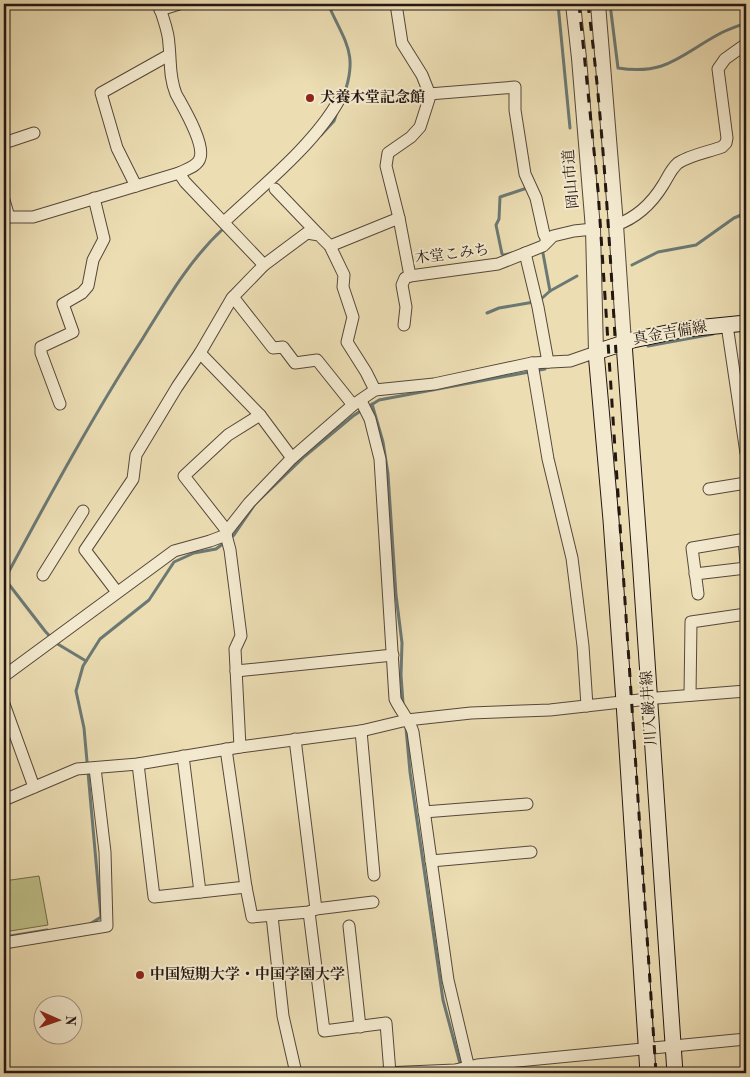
<svg xmlns="http://www.w3.org/2000/svg" width="750" height="1077" font-family="'Old Standard TT','Noto Serif JP',serif">
<style>
.green{fill:#bebf88;stroke:#706b4d}
.lines{fill:none;stroke-linecap:round;stroke-linejoin:round}
.stream{stroke:#6b7974;stroke-width:3}
.minor-casing{stroke:#55483a;stroke-width:13}
.tertiary-casing{stroke:#55483a;stroke-width:16}
.secondary-casing{stroke:#231712;stroke-width:17}
.minor{stroke:#f3e9ce;stroke-width:11}
.tertiary{stroke:#f3e9ce;stroke-width:14}
.secondary{stroke:#f3e9ce;stroke-width:15}
.rail{stroke:#231712;stroke-width:3;stroke-dasharray:9 9;stroke-linecap:butt}
.poi-dot{fill:#8f2418;stroke:#f3e9ce;stroke-width:2}
.labels{text-anchor:middle;dominant-baseline:central;stroke-width:4;stroke-linejoin:round;paint-order:stroke}
.poi-label{font-size:15px;font-weight:bold;fill:#231712;stroke:#f3e9ce;text-anchor:start}
.street-label{font-size:15px;fill:#231712;stroke:#f3e9ce}
</style>
<rect width="100%" height="100%" fill="#ecddb3"/>
<filter id="stains"><feTurbulence type="fractalNoise" baseFrequency=".004" numOctaves="4"/><feColorMatrix values="0 0 0 0 .2 0 0 0 0 .09 0 0 0 0 .02 0 0 0 .5 -.17"/></filter>
<radialGradient id="worn" r=".72"><stop offset=".6" stop-color="#630" stop-opacity="0"/><stop offset="1" stop-color="#630" stop-opacity=".3"/></radialGradient>
<polygon class="green" points="39,876 48,925 4,932 4,881"/>
<g class="lines">
<g class="stream">
<path d="M328,4c17,39 32,50 14,96"/>
<polyline points="558,4 570,128"/>
<path d="M610,4l8,64c49,8 63,-14 103,-35 8,-4 17,-7 25,-10"/>
<polyline points="321,135 334,121 337,112"/>
<polyline points="542,248 550,291"/>
<polyline points="512,253 504,255 502,254 496,225 499,219 500,197 527,188"/>
<polyline points="632,265 658,252 696,245 734,218 746,213"/>
<polyline points="540,300 550,291 577,276"/>
<polyline points="487,313 499,308 534,302"/>
<polyline points="648,346 713,334"/>
<polyline points="372,404 383,442 388,474 396,595 402,643 401,675 403,703"/>
<polyline points="368,407 379,400 545,369"/>
<polyline points="229,539 234,535 255,504 305,456 353,416 362,410"/>
<path d="M4,578l3,-3c43,-80 87,-161 136,-237 24,-39 47,-79 81,-110"/>
<polyline points="4,578 45,631 56,643 86,661"/>
<polyline points="406,728 410,772 443,1000 461,1067"/>
<polyline points="90,924 101,917 84,728 76,691 83,666 100,639 149,600 174,562 194,553 216,549 224,543"/>
<polyline points="4,937 47,930"/>
</g>
<defs>
<g id="minor">
<polyline points="396,4 402,43 422,75 428,90 429,99 420,127 411,137 388,153 386,166 399,218"/>
<polyline points="160,10 179,4"/>
<polyline points="429,94 515,87 515,110 525,174 536,198 544,234 547,240"/>
<polyline points="4,143 34,133"/>
<polyline points="179,173 185,182 264,265"/>
<polyline points="136,186 117,148 101,93 169,55"/>
<polyline points="275,189 319,235"/>
<polyline points="4,200 9,217"/>
<path d="M4,217h29l146,-44c8,-4 19,-7 21,-15 5,-15 -17,-51 -24,-64 -7,-17 -5,-32 -7,-49 0,-14 -7,-28 -10,-41"/>
<path d="M224,222c37,-35 90,-77 115,-122"/>
<path d="M616,225c20,-7 36,-22 47,-40 5,-8 8,-16 15,-22 12,-8 30,-11 44,-16l4,-4 1,-5 -9,-69 7,-10 21,-15"/>
<polyline points="330,246 399,218 410,276 498,264 543,246 553,236 574,231 593,229"/>
<polyline points="525,253 538,307 548,362"/>
<polyline points="233,297 273,348 283,347 295,363 317,360 353,405"/>
<polyline points="404,325 406,307 402,285 405,278 410,276"/>
<polyline points="727,325 746,453"/>
<polyline points="200,353 260,415 292,458"/>
<polyline points="532,363 548,459 572,558 583,646 587,706"/>
<path d="M361,401l9,18 10,40 15,240c5,11 15,22 18,33l35,248 22,93"/>
<polyline points="60,404 41,353 41,347 73,332 63,304 82,293 88,286 93,260 104,239 94,198"/>
<polyline points="709,489 746,483"/>
<polyline points="227,531 184,476 228,435 260,415"/>
<polyline points="744,539 746,563"/>
<polyline points="695,574 746,568"/>
<polyline points="43,575 83,511"/>
<polyline points="117,592 85,550 133,479 136,455 177,387 200,353 232,298 264,265 307,233 319,235 330,246 344,275 343,287 353,317 347,342 366,372 375,390"/>
<polyline points="698,594 692,548 746,539"/>
<polyline points="236,671 393,655"/>
<polyline points="4,676 174,551 210,541 226,535"/>
<polyline points="690,695 691,622 746,614"/>
<polyline points="4,704 34,787"/>
<polyline points="361,731 374,875"/>
<polyline points="295,739 316,909"/>
<polyline points="240,747 235,649 241,636 230,550 226,535 227,531 249,503 292,458 353,405 375,390 434,384 532,363 570,361 596,352"/>
<polyline points="183,756 200,892"/>
<polyline points="138,764 154,897 246,887 226,749"/>
<polyline points="4,800 77,769 138,764 240,747 361,731 407,720 471,713 550,710 657,698 746,691"/>
<polyline points="424,812 527,804"/>
<polyline points="431,861 531,852"/>
<polyline points="246,887 252,917 309,912 316,909 373,902"/>
<polyline points="309,912 324,1031 386,1023 390,1073"/>
<polyline points="272,916 283,1016 296,1073"/>
<polyline points="349,926 360,1027"/>
<polyline points="4,943 107,926 105,852 95,768"/>
<polyline points="384,1073 455,1070 477,1065 746,1039"/>
</g>
<g id="tertiary">
<polyline points="573,4 579,58 593,229 596,352"/>
<polyline points="598,4 616,225 624,343"/>
</g>
<g id="secondary">
<polyline points="624,343 640,558 675,1073"/>
<polyline points="648,1073 624,702 611,520 596,352 633,340 686,329 746,323"/>
</g>
</defs>
<use href="#minor" class="minor-casing"/>
<use href="#tertiary" class="tertiary-casing"/>
<use href="#secondary" class="secondary-casing"/>
<use href="#minor" class="minor"/>
<use href="#tertiary" class="tertiary"/>
<use href="#secondary" class="secondary"/>
<g class="rail">
<polyline points="579,4 598,190 656,1073"/>
<path d="M588,4c15,116 21,232 28,349"/>
</g>
</g>
<g class="poi-dot">
<circle cx="310" cy="98" r="5"/>
<circle cx="140" cy="975" r="5"/>
</g>
<g class="labels">
<g class="poi-label">
<text x="320" y="98">犬養木堂記念館</text>
<text x="150" y="975">中国短期大学・中国学園大学</text>
</g>
<g class="street-label">
<text transform="translate(572 179) rotate(-95)">岡山市道</text>
<text transform="translate(452 255) rotate(-7)">木堂こみち</text>
<text transform="translate(670 334) rotate(-10)">真金吉備線</text>
<text transform="translate(650 708) rotate(-94)">川入巌井線</text>
</g>
</g>
<rect width="750" height="1077" fill="none" stroke="#ecddb3" stroke-width="20"/>
<rect x="5" y="5" width="740" height="1067" fill="none" stroke="#231712" stroke-width="2.5"/>
<rect x="10" y="10" width="730" height="1057" fill="none" stroke="#231712"/>
<g transform="translate(58 1020) rotate(92)"><circle r="24" fill="#f3e9ce" stroke="#a09583"/>
<path d="M0-4L9 19L0 12L-9 19Z" fill="#8f2418"/>
<text y="-8" font-size="14" font-weight="bold" text-anchor="middle" fill="#231712">N</text>
</g>
<rect width="100%" height="100%" filter="url(#stains)"/>
<rect width="100%" height="100%" fill="url(#worn)"/>
</svg>
